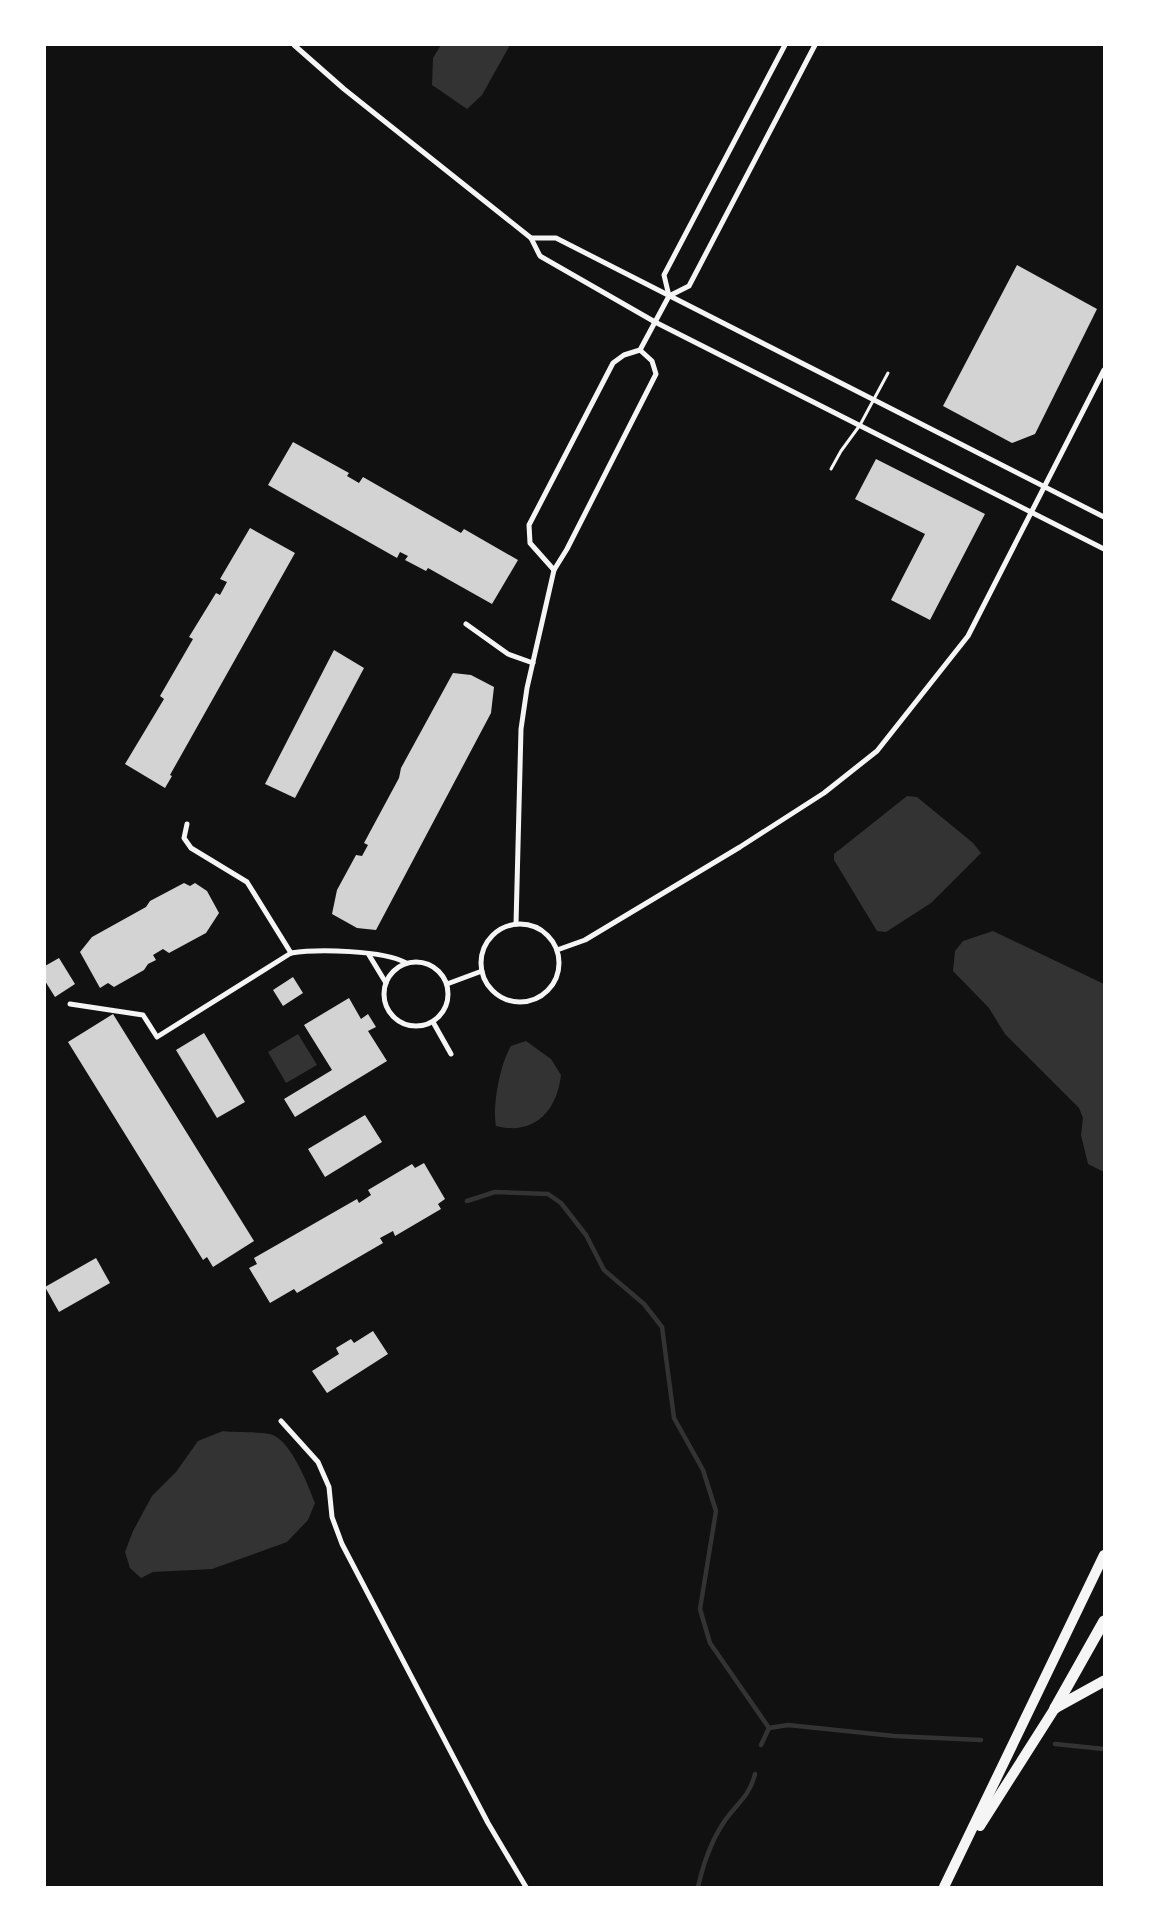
<svg xmlns="http://www.w3.org/2000/svg" width="1149" height="1932" font-family="'Exo 2',sans-serif">
<style>
.water{fill:#333}
.lines{fill:none;stroke-linecap:round;stroke-linejoin:round}
.stream{stroke:#333;stroke-width:4.5}
.building{fill:#d3d3d3}
.service{stroke:#f5f5f5;stroke-width:3}
.minor{stroke:#f5f5f5;stroke-width:5}
.secondary{stroke:#f5f5f5;stroke-width:10}
.trunk{stroke:#f5f5f5;stroke-width:11}
</style>
<rect width="100%" height="100%" fill="#111"/>
<g class="water">
<polygon points="441,45 510,45 482,95 467,109 432,85 433,58"/>
<polygon points="907,796 917,797 973,843 981,853 931,903 886,932 877,931 834,860 834,854"/>
<polygon points="993,931 1104,984 1104,1172 1088,1164 1081,1135 1083,1118 1079,1108 1005,1034 989,1008 953,971 955,951 963,941"/>
<polygon points="298,1034 317,1065 286,1083 268,1052"/>
<path d="M526,1041l25,18 10,16c-4,35 -26,61 -65,51 -4,-20 4,-62 15,-80z"/>
<path d="M223,1431c13,2 40,0 50,4 19,8 35,50 42,68l-7,17 -21,22 -75,27 -59,3 -12,6 -11,-10 -5,-16 8,-21 19,-35 24,-24 22,-31z"/>
</g>
<g class="lines">
<g class="stream">
<polyline points="467,1201 495,1192 548,1194 561,1203 586,1235 604,1270 644,1304 662,1327 674,1418 703,1470 716,1511 700,1609 710,1643 769,1728 788,1725 894,1736 981,1740"/>
<polyline points="1055,1744 1104,1749"/>
<polyline points="761,1745 769,1728"/>
<path d="M698,1887c5,-22 12,-43 24,-62 12,-20 27,-26 33,-51"/>
</g>
</g>
<g class="building">
<polygon points="1017,265 1097,309 1035,434 1012,443 943,406"/>
<polygon points="293,442 349,473 347,476 359,483 363,477 461,533 464,529 518,560 492,604 428,568 426,571 405,560 408,556 400,552 397,558 268,485"/>
<polygon points="876,459 985,514 930,620 891,600 925,534 855,499"/>
<polygon points="250,528 295,553 170,775 172,776 165,788 125,764 164,699 160,696 193,639 189,637 216,593 220,595 227,582 220,579"/>
<polygon points="334,650 364,668 295,798 265,784"/>
<polygon points="453,673 471,675 494,687 491,713 376,930 357,928 332,914 337,890 356,855 362,856 368,845 364,843 399,778 401,768"/>
<polygon points="184,883 190,886 195,883 207,891 219,913 206,933 169,953 163,949 153,955 156,960 148,964 144,970 114,987 108,983 100,988 80,952 92,937 146,907 150,901"/>
<polygon points="59,958 75,984 55,997 45,981 45,966"/>
<polygon points="293,977 303,993 283,1006 273,990"/>
<polygon points="349,998 361,1019 368,1014 376,1027 368,1031 387,1061 295,1117 284,1099 332,1070 304,1025"/>
<polygon points="113,1014 254,1241 213,1267 207,1257 203,1260 68,1042"/>
<polygon points="204,1033 245,1102 217,1118 176,1050"/>
<polygon points="365,1115 382,1142 325,1177 308,1149"/>
<polygon points="424,1163 445,1199 438,1204 441,1209 395,1236 393,1231 380,1238 383,1243 297,1293 294,1289 270,1303 249,1268 257,1264 254,1258 357,1199 359,1203 371,1195 368,1190 412,1164 415,1168"/>
<polygon points="96,1258 110,1283 59,1312 45,1287"/>
<polygon points="373,1331 388,1354 327,1393 312,1371 339,1354 336,1348 351,1339 354,1343"/>
</g>
<g class="lines">
<polyline class="service" points="831,469 841,451 860,425 888,373"/>
<g class="minor">
<polyline points="294,45 344,89 531,238 540,256 655,322 1104,549"/>
<polyline points="531,238 556,238 1104,517"/>
<polyline points="669,296 664,275 785,45"/>
<polyline points="554,570 530,543 529,525 613,363 624,355 640,350 669,296 689,286 815,45"/>
<polyline points="466,624 508,654 533,663"/>
<polyline points="187,824 184,838 191,848 247,882 291,953"/>
<polyline points="516,924 521,729 527,688 554,570 567,549 656,374 652,361 640,350"/>
<circle cx="520" cy="963" r="39"/>
<polyline points="557,950 585,940 740,847 824,793 877,751 968,636 1104,370"/>
<polyline points="369,955 386,983"/>
<circle cx="416" cy="994" r="32"/>
<polyline points="447,984 482,971"/>
<path d="M70,1004l73,11 14,22 134,-84c26,-4 93,-3 115,10"/>
<polyline points="433,1022 451,1054"/>
<polyline points="281,1421 318,1462 329,1487 332,1517 342,1544 488,1823 526,1887"/>
</g>
<g class="secondary">
<polyline points="980,1826 1055,1708"/>
<polyline points="944,1887 1104,1555"/>
</g>
<g class="trunk">
<polyline points="1055,1708 1104,1621"/>
<polyline points="1055,1708 1104,1681"/>
</g>
</g>
<rect width="1149" height="1932" fill="none" stroke="#ffffff" stroke-width="92"/>
</svg>
